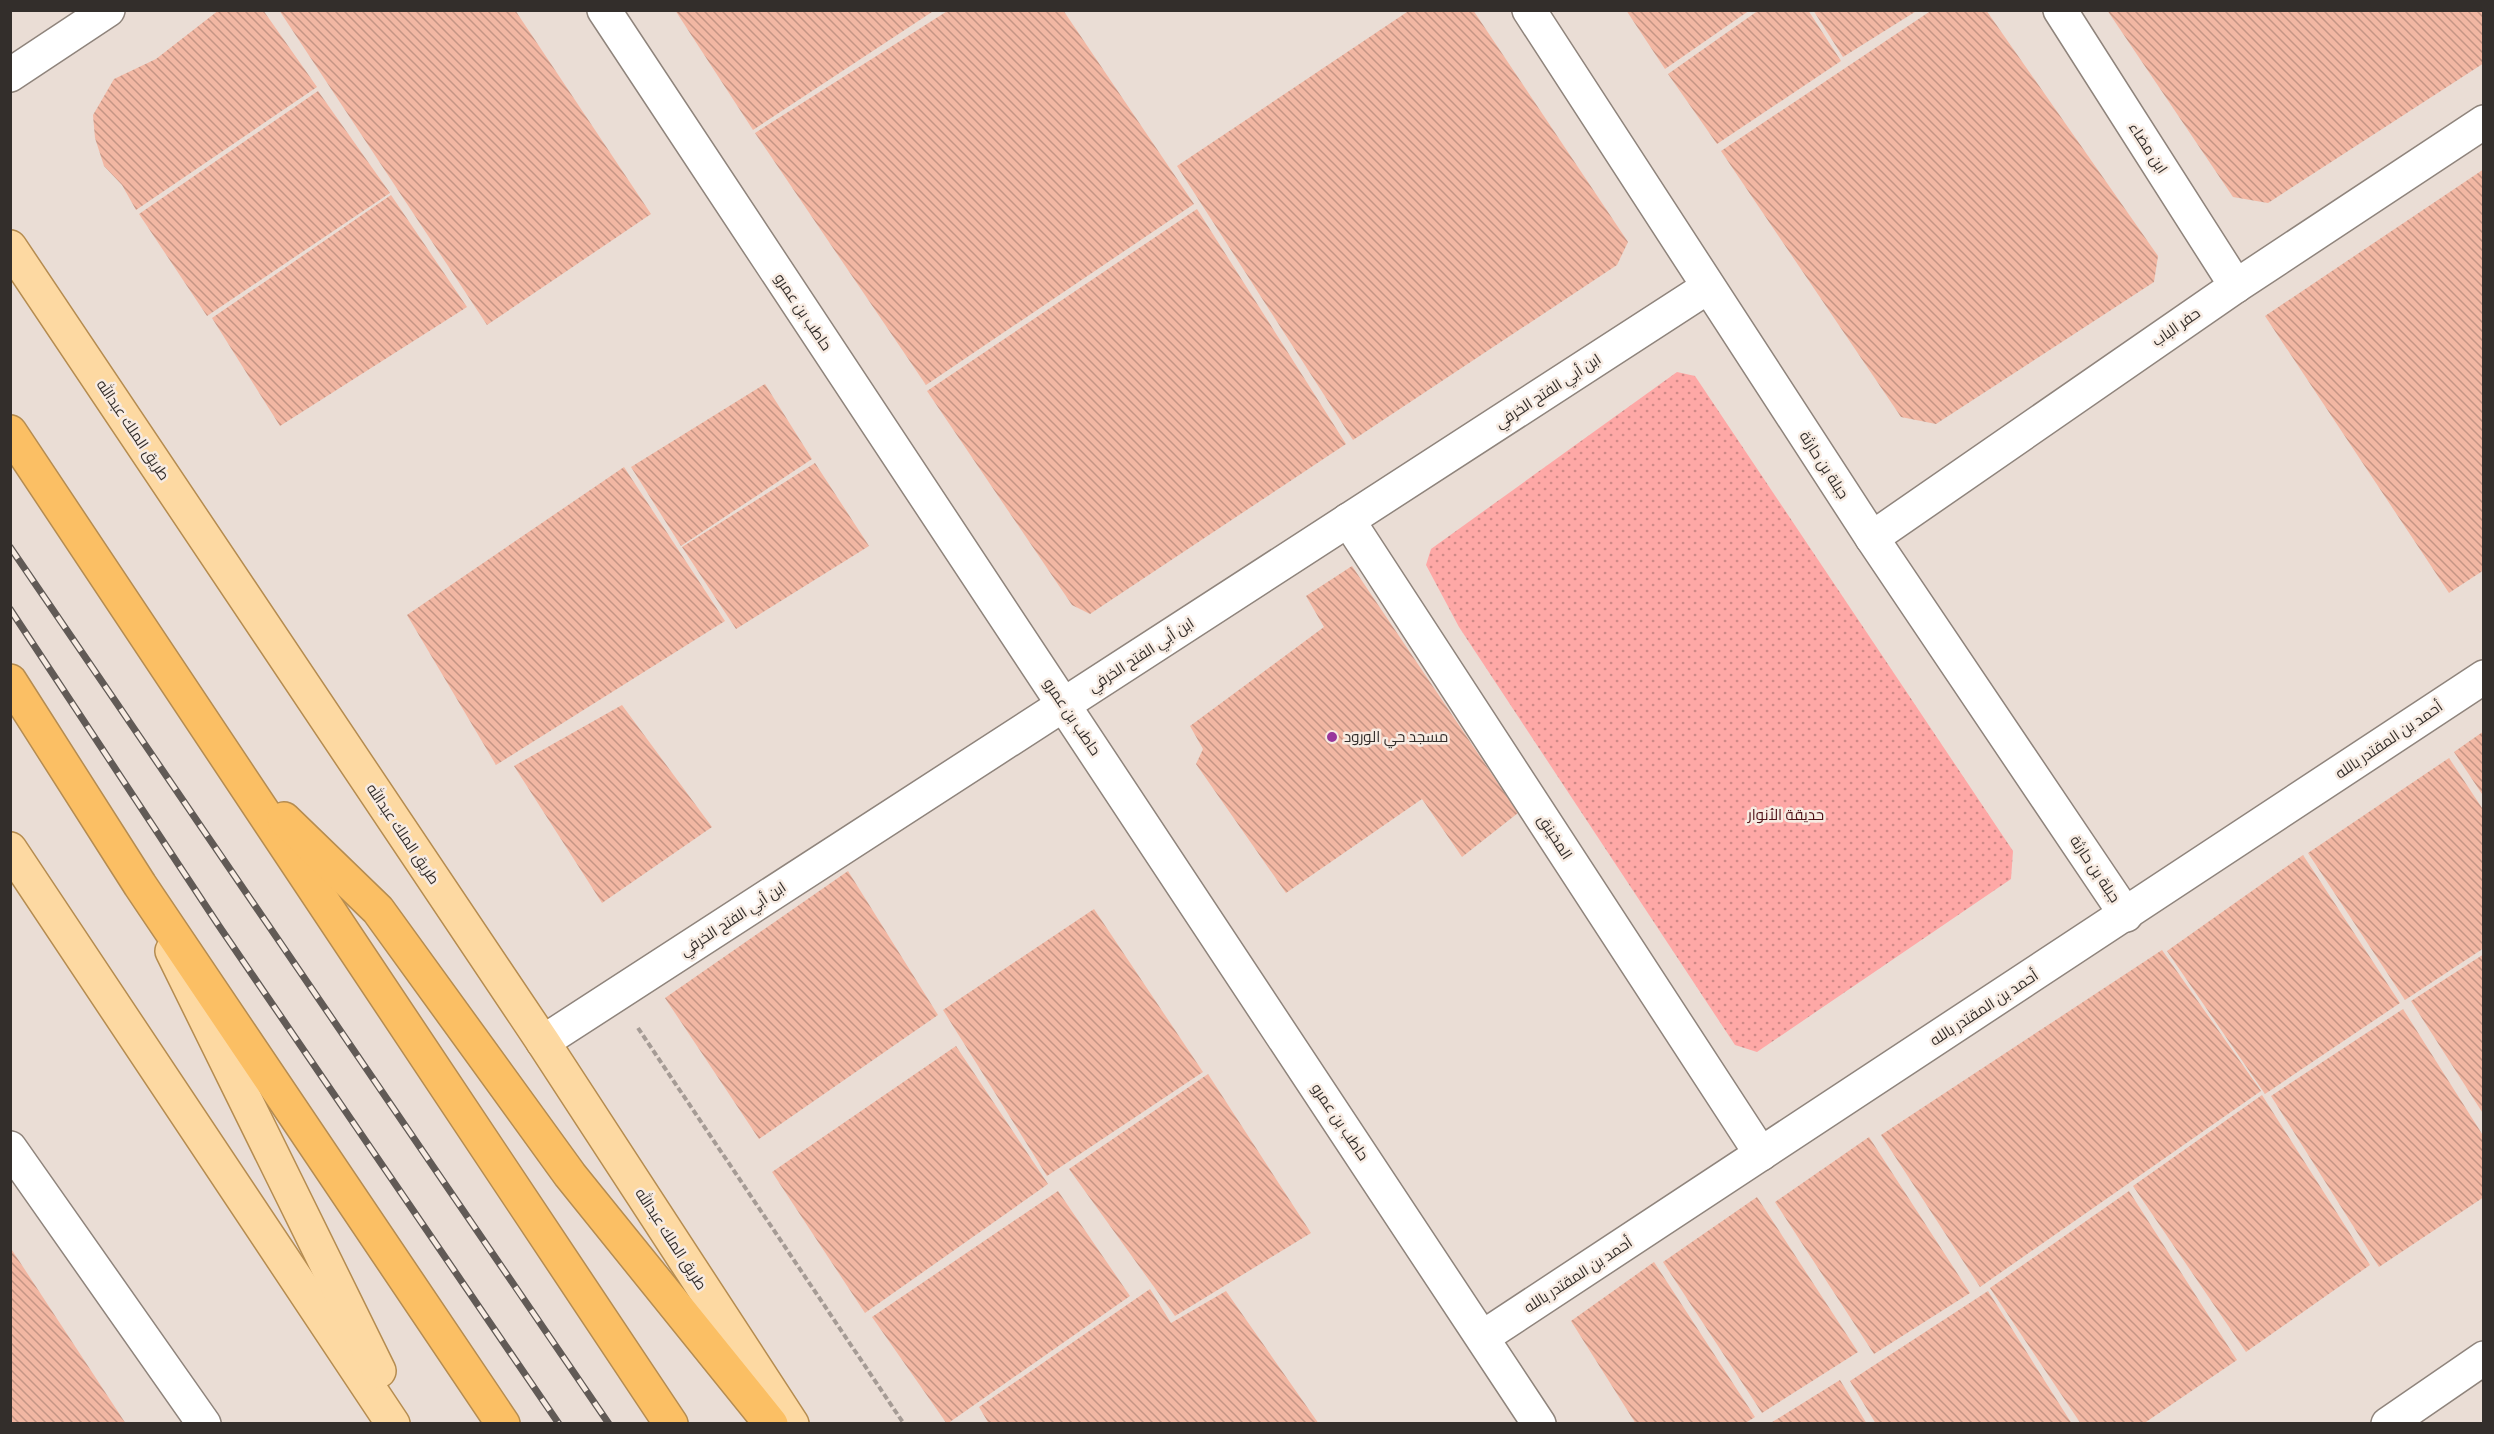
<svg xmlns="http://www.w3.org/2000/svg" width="2494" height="1434" font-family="'Roboto Condensed',Cairo,sans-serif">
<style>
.grass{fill:url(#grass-dots)}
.building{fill:url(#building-back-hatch)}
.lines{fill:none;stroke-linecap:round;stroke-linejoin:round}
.minor-casing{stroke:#8f847c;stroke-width:36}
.major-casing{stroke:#b58c50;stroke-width:36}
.highway-casing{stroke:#b58c50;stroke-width:36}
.path{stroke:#a59b95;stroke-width:4;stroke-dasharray:6 3;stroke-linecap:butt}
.minor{stroke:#fff;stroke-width:33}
.major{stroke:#fdd9a2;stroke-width:33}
.highway{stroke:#fbbf64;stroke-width:33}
.rail-casing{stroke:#615a56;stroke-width:7}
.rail{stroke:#f7ebe2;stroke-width:4.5;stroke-dasharray:14;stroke-linecap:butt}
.poi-dot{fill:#98369c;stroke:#f7ebe2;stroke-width:2}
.labels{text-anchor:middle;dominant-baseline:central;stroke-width:5;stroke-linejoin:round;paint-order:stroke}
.street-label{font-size:15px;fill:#332e2b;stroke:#f7ebe2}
.poi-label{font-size:15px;fill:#332e2b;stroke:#f7ebe2;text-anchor:start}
.park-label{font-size:15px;fill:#4e0f15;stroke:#f7ebe2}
</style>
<defs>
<pattern id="grass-dots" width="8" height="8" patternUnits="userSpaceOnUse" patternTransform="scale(1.5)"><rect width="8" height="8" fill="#fea8a6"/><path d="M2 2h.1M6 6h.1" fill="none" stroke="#ce8987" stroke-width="1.8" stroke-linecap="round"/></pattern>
<pattern id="building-back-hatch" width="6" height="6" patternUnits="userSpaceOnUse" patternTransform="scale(1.5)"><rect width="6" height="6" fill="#f2b7a3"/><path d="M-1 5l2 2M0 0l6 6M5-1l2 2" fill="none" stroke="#c59585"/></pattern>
</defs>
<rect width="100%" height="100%" fill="#eaddd5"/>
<polygon class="grass" points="1677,372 1695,376 2013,851 2011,879 1757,1052 1735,1045 1459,627 1426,565 1431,549"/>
<g class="building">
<polygon points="219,10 263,10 317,87 136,210 122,185 104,166 95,138 93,115 114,79 156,59"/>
<polygon points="279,10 515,10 651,214 487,325"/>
<polygon points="675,10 935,10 753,130"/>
<polygon points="949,10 1063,10 1194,204 926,385 755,133"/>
<polygon points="1410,10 1473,10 1628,242 1617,265 1353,440 1177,166"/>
<polygon points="1626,10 1750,10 1665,69"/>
<polygon points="1759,10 1808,10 1841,61 1717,144 1668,74"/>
<polygon points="1813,10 1918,10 1843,57"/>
<polygon points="1932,10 1986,10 2158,256 2154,282 1936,424 1901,417 1721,151"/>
<polygon points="2107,10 2484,10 2484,63 2268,203 2233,197"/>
<polygon points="318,91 390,193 207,316 139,214"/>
<polygon points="2484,169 2484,570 2449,593 2265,316"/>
<polygon points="391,195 467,307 280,426 212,318"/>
<polygon points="1197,209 1346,444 1090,614 1072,605 927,391"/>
<polygon points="765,384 812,459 681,546 631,467"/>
<polygon points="815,463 869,546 736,629 682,547"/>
<polygon points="624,467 725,621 496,765 407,615"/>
<polygon points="1352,566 1518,813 1462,857 1422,799 1286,893 1196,764 1203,749 1190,726 1324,627 1306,596"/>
<polygon points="622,705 712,827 602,903 514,766"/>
<polygon points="2484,731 2484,797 2454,752"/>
<polygon points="2449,758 2484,811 2484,948 2405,1000 2308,853"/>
<polygon points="2303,855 2400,1003 2265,1094 2167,951"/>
<polygon points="848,871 938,1015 759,1139 665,998"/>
<polygon points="1094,909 1203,1072 1047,1176 943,1010"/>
<polygon points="2162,950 2261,1091 1980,1287 1881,1135"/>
<polygon points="2484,954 2484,1115 2411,1001"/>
<polygon points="2403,1009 2484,1137 2484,1197 2379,1267 2271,1096"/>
<polygon points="956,1046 1048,1184 865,1313 772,1172"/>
<polygon points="1208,1074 1311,1233 1175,1316 1069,1169"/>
<polygon points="2262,1095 2370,1265 2246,1352 2133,1186"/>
<polygon points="1869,1137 1970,1293 1874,1354 1775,1202"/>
<polygon points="1058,1191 1130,1296 947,1424 872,1317"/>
<polygon points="2129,1191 2237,1360 2143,1424 2081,1424 1990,1288"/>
<polygon points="1757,1197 1858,1352 1762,1413 1663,1262"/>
<polygon points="10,1247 126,1424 10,1424"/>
<polygon points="1654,1262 1755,1417 1744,1424 1636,1424 1571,1321"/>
<polygon points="1150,1289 1171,1323 1226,1291 1319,1424 989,1424 979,1407"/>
<polygon points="1988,1291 2072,1424 1876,1424 1850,1381"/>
<polygon points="1840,1380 1867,1424 1769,1424"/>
</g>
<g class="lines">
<defs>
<g id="minor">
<polyline points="604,10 1539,1424"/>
<polyline points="1529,10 1872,538 2126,915"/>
<polyline points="2060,10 2236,286"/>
<polyline points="10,75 108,10"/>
<polyline points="1348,520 1761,1154"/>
<polyline points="1872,538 2236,286 2484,122"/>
<polyline points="543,1042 1708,287"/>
<polyline points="10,1148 204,1424"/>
<polyline points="1483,1337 2484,677"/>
<polyline points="2388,1424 2484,1358"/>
</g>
<g id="major">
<polyline points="10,247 543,1042 792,1424"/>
<polyline points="10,849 393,1424"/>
<polyline points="172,951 379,1371"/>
</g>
<g id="highway">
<polyline points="10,432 671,1424"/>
<polyline points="10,681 140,885 503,1424"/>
<polyline points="284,819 378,910 570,1175 771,1424"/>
</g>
</defs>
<use href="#minor" class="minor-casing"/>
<use href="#major" class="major-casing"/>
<use href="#highway" class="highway-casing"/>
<polyline class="path" points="638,1028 904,1424"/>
<use href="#minor" class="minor"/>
<use href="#major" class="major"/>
<use href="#highway" class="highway"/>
<defs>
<g id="rail">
<polyline points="10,547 609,1424"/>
<polyline points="10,609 219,926 559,1424"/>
</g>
</defs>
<use href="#rail" class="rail-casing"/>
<use href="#rail" class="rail"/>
</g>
<circle class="poi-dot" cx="1332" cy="737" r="6"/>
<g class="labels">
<g class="street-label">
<text transform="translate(2148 148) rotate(57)">ابن مضاء</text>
<text transform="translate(803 312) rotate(56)">حاطب بن عمرو</text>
<text transform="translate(2176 327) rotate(-35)">حفر الباب</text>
<text transform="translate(1548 391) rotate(-33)">ابن أبي الفتح الخرفي</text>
<text transform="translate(133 430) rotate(56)">طريق الملك عبدالله</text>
<text transform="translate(1824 465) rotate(57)">جبلة بن حارثة</text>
<text transform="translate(1141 655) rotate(-33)">ابن أبي الفتح الخرفي</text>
<text transform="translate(1072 717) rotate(56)">حاطب بن عمرو</text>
<text transform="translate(2389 740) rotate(-34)">أحمد بن المقتدر بالله</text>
<text transform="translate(403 834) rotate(56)">طريق الملك عبدالله</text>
<text transform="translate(1555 837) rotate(57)">المخينق</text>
<text transform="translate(2095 869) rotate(56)">جبلة بن حارثة</text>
<text transform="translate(733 919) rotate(-33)">ابن أبي الفتح الخرفي</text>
<text transform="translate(1984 1008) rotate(-33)">أحمد بن المقتدر بالله</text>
<text transform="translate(1340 1122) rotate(56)">حاطب بن عمرو</text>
<text transform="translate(671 1239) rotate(57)">طريق الملك عبدالله</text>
<text transform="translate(1578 1275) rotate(-33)">أحمد بن المقتدر بالله</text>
</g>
<g class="poi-label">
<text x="1344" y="737">مسجد حي الورود</text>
</g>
<g class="park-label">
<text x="1786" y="815">حديقة الأنوار</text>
</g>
</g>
<rect width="2494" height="1434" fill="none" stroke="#332e2b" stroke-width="24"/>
</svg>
